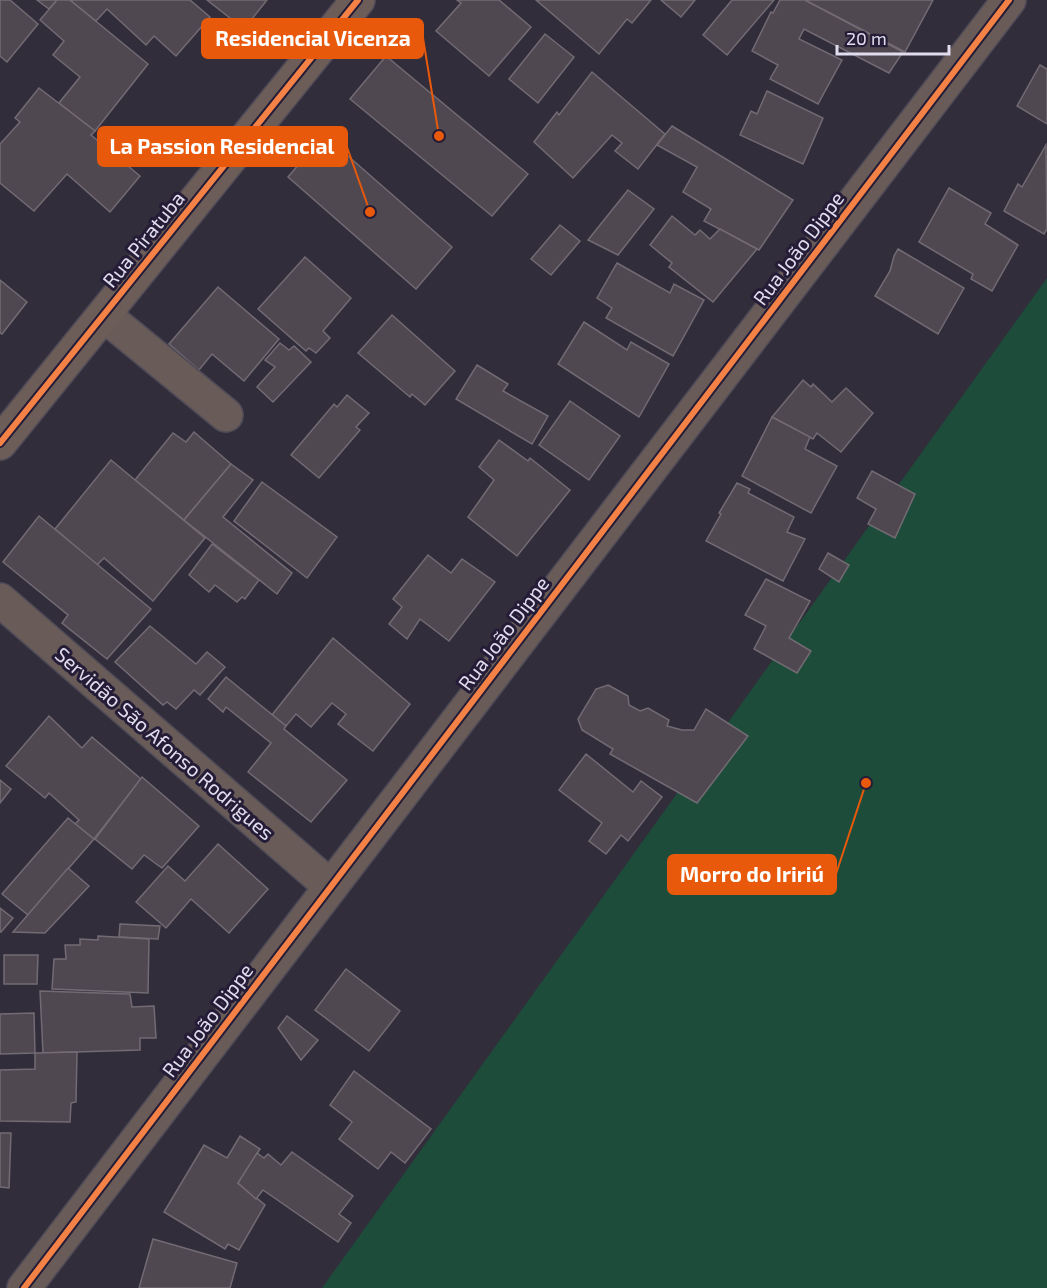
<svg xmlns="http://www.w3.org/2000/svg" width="1047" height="1288" font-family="'Exo 2',sans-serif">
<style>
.green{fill:#1d4d3a}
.building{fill:#504850;stroke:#736b73;stroke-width:1.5}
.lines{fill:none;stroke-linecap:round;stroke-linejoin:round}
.minor-casing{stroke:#4e4a57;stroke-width:36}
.secondary-casing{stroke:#4e4a57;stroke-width:36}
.minor{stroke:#685b58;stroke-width:33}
.secondary{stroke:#6d5d58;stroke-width:33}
.cycleway-casing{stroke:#251d37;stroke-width:10}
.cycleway{stroke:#f48246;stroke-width:6}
.labels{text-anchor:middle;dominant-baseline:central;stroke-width:6;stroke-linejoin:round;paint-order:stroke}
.street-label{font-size:20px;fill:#e1ddee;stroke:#251d37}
.leader{fill:none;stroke:#e8590c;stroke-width:2}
.callout-dot{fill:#e8590c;stroke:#251d37;stroke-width:2}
.callout{fill:#e8590c;stroke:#e8590c;stroke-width:2}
.callout-label{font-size:21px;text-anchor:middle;font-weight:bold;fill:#fff}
</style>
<rect width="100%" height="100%" fill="#312d3b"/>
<polygon class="green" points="1047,278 1047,1288 322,1288"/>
<g class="building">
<polygon points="0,0 10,0 38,24 7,62 0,56"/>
<polygon points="37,0 57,0 49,9"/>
<polygon points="57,0 70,0 148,64 95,131 59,103 80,77 53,55 64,41 40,20"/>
<polygon points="70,0 190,0 210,17 176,56 154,36 146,45 107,9 96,21"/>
<polygon points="207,0 267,0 244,29"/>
<polygon points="457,0 499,0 531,27 489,76 436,31 461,3"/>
<polygon points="536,0 651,0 632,23 627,19 599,54"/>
<polygon points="661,0 695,0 681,17"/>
<polygon points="732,0 774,0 727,55 703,35"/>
<polygon points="780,0 805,0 903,52 889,73 804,29 799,39 842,60 818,104 770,79 778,65 752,51 771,12 773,13"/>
<polygon points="805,0 933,0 905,52"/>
<polygon points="545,34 574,57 538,103 509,79"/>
<polygon points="386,56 528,174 492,216 350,99"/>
<polygon points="1040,65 1047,69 1047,124 1017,106"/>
<polygon points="592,72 665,134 638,169 615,151 622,143 612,135 573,178 534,142 557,112 559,115"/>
<polygon points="39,88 95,131 91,135 140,176 110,212 67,174 34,211 0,183 0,144 20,122 15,118"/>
<polygon points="767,91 823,118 803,164 740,135 751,111 757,114"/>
<polygon points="672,126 793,200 759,250 704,221 711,209 683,192 697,167 657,145"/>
<polygon points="324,135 452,247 416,289 288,177"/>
<polygon points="1046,145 1047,229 1044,234 1004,211 1018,184 1022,187"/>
<polygon points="949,188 991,213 985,224 1018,245 992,291 971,279 973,274 919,242"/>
<polygon points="628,190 654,209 618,255 588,240"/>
<polygon points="672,216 695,235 700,230 710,239 720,229 757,249 713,302 669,267 672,263 650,245"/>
<polygon points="560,225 580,241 551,275 531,259"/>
<polygon points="898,249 964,288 938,334 875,296 890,271 894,256"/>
<polygon points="305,257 351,298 323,331 330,338 316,353 309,348 306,351 258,309"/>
<polygon points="617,263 670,293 674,284 704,300 673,356 606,318 612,308 597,298"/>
<polygon points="0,280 27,302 2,334 0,333"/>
<polygon points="218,287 279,339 244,381 212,354 199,370 169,344"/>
<polygon points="392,315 455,371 425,405 412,394 410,397 358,353"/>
<polygon points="584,322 627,350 631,342 669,364 639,417 558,364"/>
<polygon points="280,343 289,350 294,346 311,362 273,402 257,387 275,367 265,360"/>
<polygon points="477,365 508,384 503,391 548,416 532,444 456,399"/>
<polygon points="803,380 811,387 813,384 832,402 846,388 873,413 841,452 817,433 813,439 772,417"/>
<polygon points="347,395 369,413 356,427 360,430 319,478 291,455 334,404 337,407"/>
<polygon points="570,401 620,436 589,480 539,445"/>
<polygon points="772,417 810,437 805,449 837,466 811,513 742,476"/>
<polygon points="194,432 231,464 184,520 135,480 173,433 186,442"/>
<polygon points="499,440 528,461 530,458 570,490 517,556 468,517 494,480 479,467"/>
<polygon points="111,460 205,538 153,601 104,558 97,565 55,529"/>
<polygon points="231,464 253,480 223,517 292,573 277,594 184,520"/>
<polygon points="872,471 915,494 895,538 868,524 876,509 857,498"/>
<polygon points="262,482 337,537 307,578 234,521"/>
<polygon points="737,483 750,489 748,493 794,517 787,532 805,539 783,581 706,541 721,514 719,513"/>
<polygon points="39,516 151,609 107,659 62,623 68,615 3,562"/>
<polygon points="212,544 259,580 245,599 242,597 237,602 215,585 209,592 189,575"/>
<polygon points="828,553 849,565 839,582 819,569"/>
<polygon points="428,555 451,573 462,559 495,582 449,641 420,619 407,639 389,624 402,607 393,599"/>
<polygon points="766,579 810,601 789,638 811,651 797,673 754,649 766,626 745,615"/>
<polygon points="150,626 196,664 207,652 225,667 200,695 194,690 176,709 167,702 163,705 115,662"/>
<polygon points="333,638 410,704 373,751 338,724 346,714 332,703 311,727 296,714 286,726 272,715"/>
<polygon points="226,677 286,726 284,729 347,780 311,822 248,772 271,743 226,707 223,712 208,699"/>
<polygon points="608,685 628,696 629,705 640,711 648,708 669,720 667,726 682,730 694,730 706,709 748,736 697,803 610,754 613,749 582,730 578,719 596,689"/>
<polygon points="49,716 82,748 92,737 141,779 94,839 75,824 79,820 49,793 45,798 6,766"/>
<polygon points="586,754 633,792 641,781 662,797 628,841 621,835 606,854 589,841 602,823 559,790"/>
<polygon points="142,777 199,826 162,868 144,855 132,869 95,839"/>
<polygon points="0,780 11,789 0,803"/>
<polygon points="68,818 94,839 28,915 2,894"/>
<polygon points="218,844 268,889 229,933 191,899 166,928 136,902 168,866 185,881"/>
<polygon points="68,868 89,886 45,933 13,932"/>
<polygon points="0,908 13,918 1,932 0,932"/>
<polygon points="120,924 160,926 158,939 119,937"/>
<polygon points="98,936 149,939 148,993 52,989 54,959 66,959 65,945 80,945 80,939 98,940"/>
<polygon points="4,955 38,955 37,984 4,984"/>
<polygon points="346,969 400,1011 369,1051 315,1010"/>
<polygon points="40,991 130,994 132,1007 154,1006 156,1038 140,1038 140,1050 43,1053"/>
<polygon points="34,1013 35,1053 0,1054 0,1014"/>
<polygon points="287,1016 318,1040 301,1060 278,1028"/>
<polygon points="77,1052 76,1102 71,1103 70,1122 0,1121 0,1070 35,1069 35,1053"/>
<polygon points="354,1071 431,1129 405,1163 391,1152 378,1169 339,1139 352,1122 330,1105"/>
<polygon points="0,1133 11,1133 9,1188 0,1187"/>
<polygon points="240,1136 260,1149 238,1183 265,1205 239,1250 228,1244 225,1249 164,1212 204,1145 227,1158"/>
<polygon points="292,1152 353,1196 339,1214 351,1223 338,1242 263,1190 256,1199 238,1183 257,1153 264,1158 268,1154 281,1165"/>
<polygon points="153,1239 237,1263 230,1288 139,1288"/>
</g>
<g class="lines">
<defs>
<g id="minor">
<polyline points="104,315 226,415"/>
<polyline points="0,600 330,886"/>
<polyline points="24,1288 1009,0"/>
</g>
<polyline id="secondary" points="0,443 358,0"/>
</defs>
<use href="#minor" class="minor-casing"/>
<use href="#secondary" class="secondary-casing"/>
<use href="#minor" class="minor"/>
<use href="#secondary" class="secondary"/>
<defs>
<g id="cycleway">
<polyline points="0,443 358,0"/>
<polyline points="24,1288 1009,0"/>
</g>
</defs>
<use href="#cycleway" class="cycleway-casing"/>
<use href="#cycleway" class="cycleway"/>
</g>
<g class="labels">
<g class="street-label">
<text transform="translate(143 239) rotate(-51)">Rua Piratuba</text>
<text transform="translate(798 248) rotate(-53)">Rua João Dippe</text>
<text transform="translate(503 633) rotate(-53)">Rua João Dippe</text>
<text transform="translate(165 743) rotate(41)">Servidão São Afonso Rodrigues</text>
<text transform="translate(207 1020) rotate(-53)">Rua João Dippe</text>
</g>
</g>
<path class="leader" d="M439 136L423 38M370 212L347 147M866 783L836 874"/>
<g class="callout-dot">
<circle cx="439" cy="136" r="6"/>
<circle cx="370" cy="212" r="6"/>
<circle cx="866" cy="783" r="6"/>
</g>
<g class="callout">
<rect x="202" y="19" width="221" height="39" rx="6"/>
<rect x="98" y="127" width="249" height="39" rx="6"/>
<rect x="668" y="855" width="168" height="39" rx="6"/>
</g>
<g class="callout-label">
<text x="313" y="46">Residencial Vicenza</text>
<text x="222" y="154">La Passion Residencial</text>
<text x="752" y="882">Morro do Iririú</text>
</g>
<path d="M837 45v9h112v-9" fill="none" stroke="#e1ddee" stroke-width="3"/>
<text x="846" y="45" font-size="18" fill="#e1ddee" stroke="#251d37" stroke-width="4.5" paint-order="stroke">20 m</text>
</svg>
